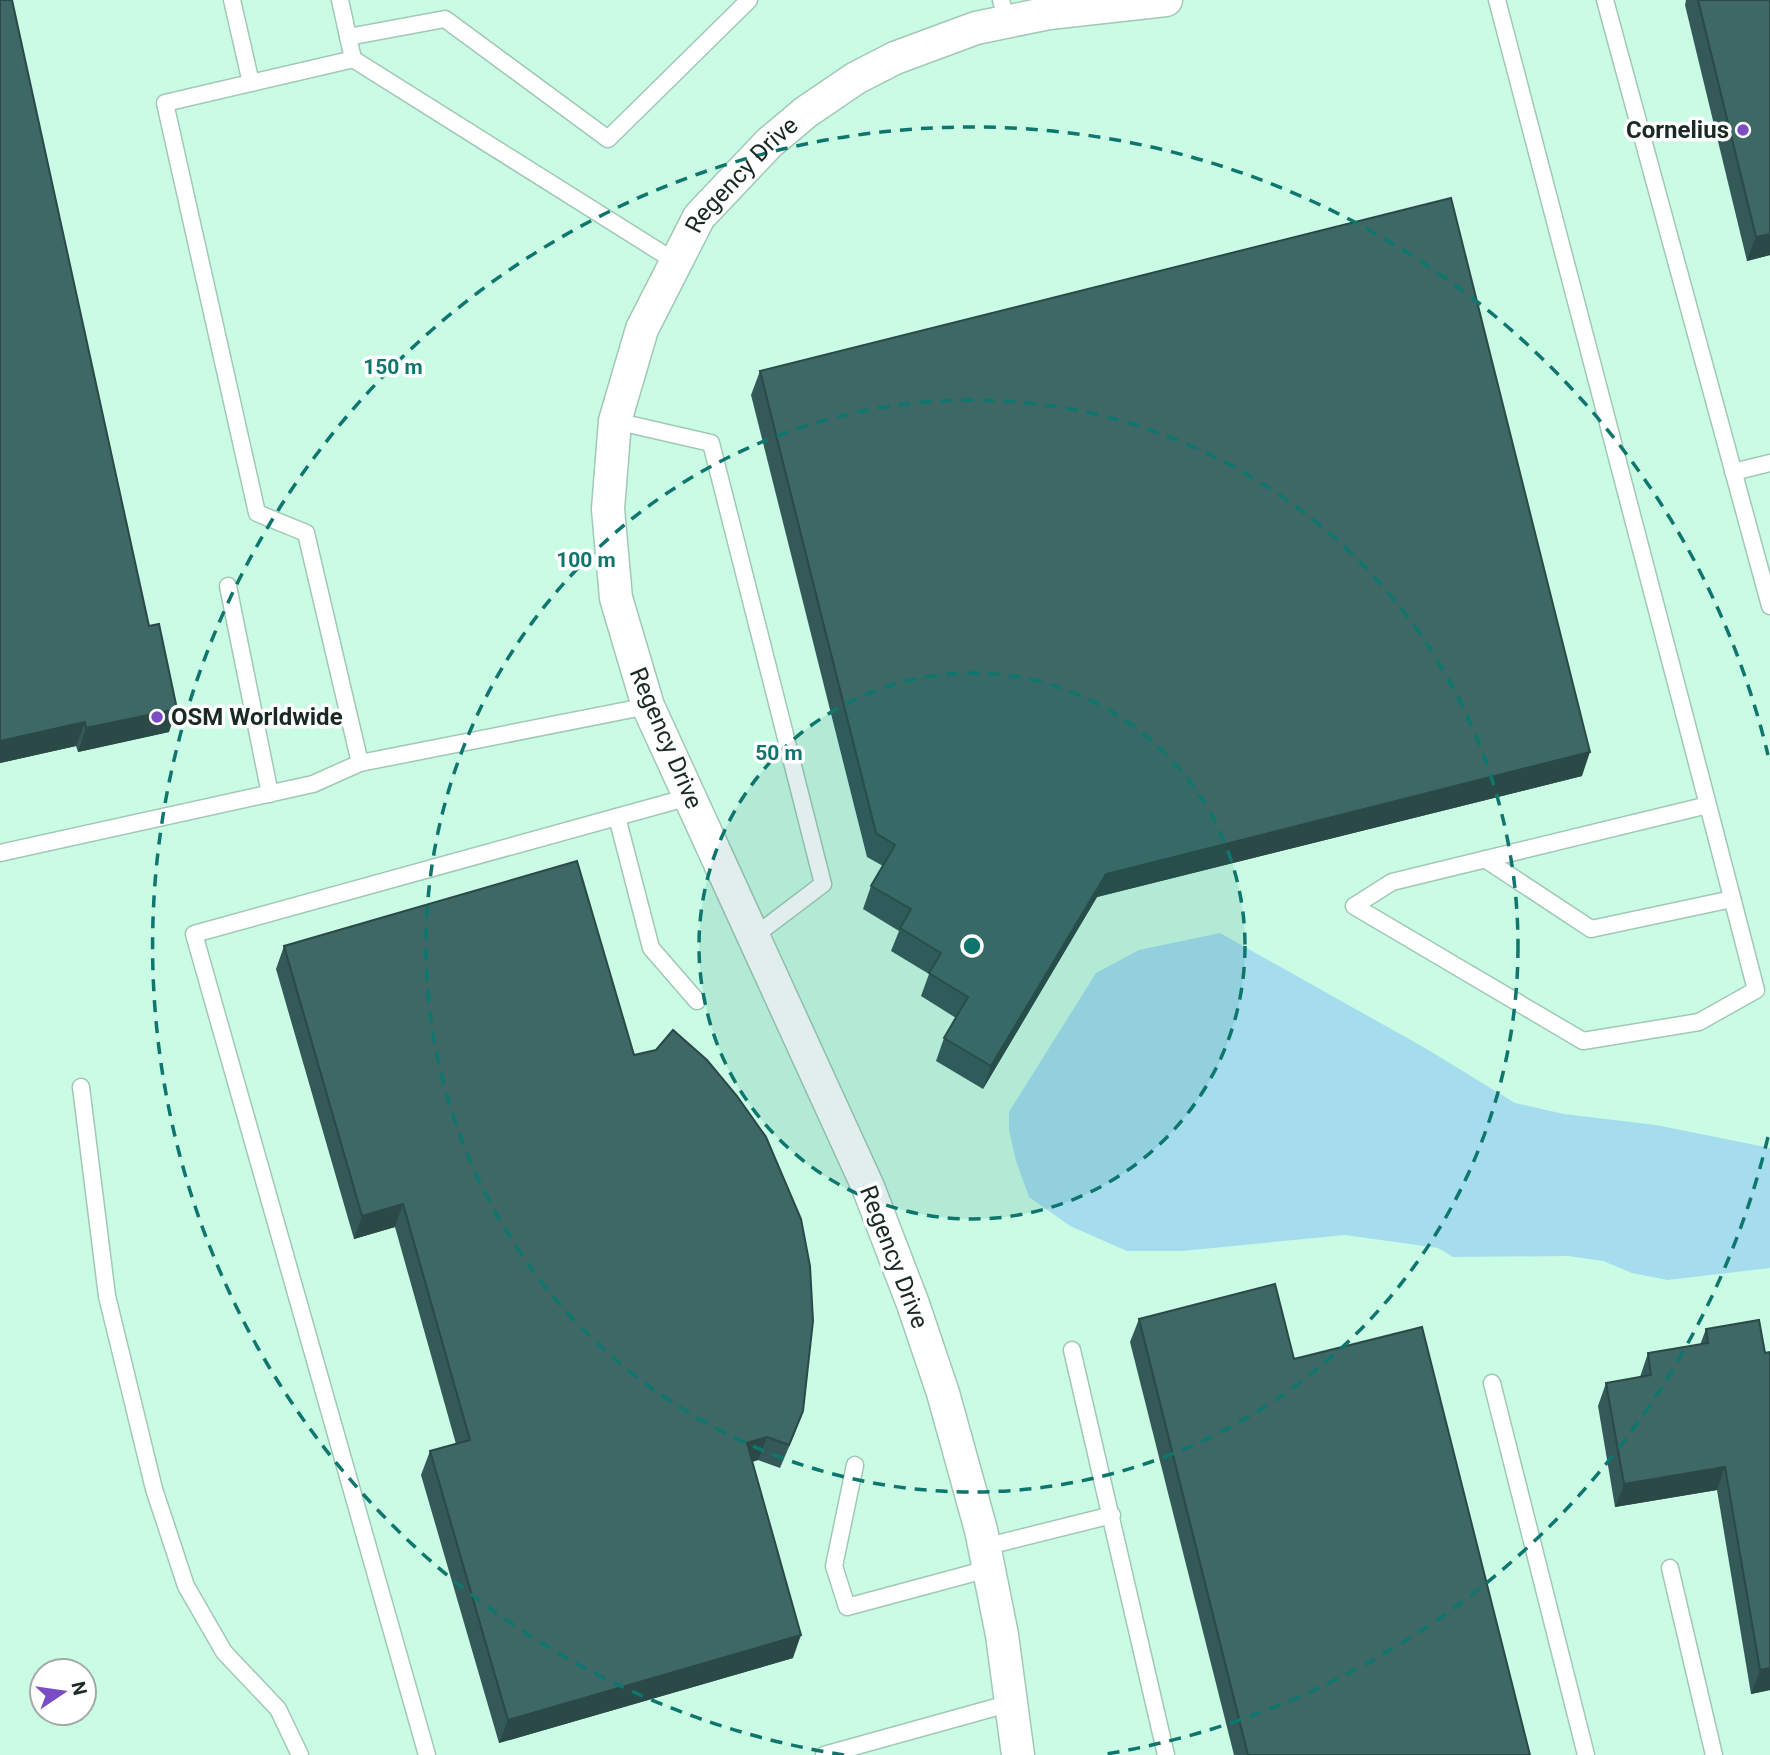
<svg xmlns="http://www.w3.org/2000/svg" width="1770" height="1755" font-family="Roboto,sans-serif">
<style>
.built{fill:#cafbe5;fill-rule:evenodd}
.water{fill:#a5ddee}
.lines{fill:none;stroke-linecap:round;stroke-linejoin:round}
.service-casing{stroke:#a1c8b6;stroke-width:19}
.minor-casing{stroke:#a1c8b6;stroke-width:35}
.service{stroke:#fff;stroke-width:16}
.minor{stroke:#fff;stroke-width:32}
.wall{fill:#345958}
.shaded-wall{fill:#2b4947}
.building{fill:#3d6866;stroke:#2b4947;stroke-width:2}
.ring{fill:none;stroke:#0f766e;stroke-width:3.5;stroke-dasharray:12 9}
.poi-dot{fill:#7b4dc5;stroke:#fff;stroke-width:2.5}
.labels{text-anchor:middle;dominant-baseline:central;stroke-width:7;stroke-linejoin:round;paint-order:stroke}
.poi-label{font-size:24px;font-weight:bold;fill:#1a2a23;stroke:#fff;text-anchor:end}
.street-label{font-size:24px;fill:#1a2a23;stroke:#fff}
.centre{fill:#0f766e;stroke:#fff;stroke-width:3.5}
.ring-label{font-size:21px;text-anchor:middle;font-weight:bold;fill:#0f766e;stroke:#fff;stroke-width:7;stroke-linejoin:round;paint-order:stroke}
</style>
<rect width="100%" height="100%" fill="#effff7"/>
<path class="built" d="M0,0h1770v1755h-1770zM42,1671h42v42h-42z"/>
<polygon class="water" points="1220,933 1425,1048 1515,1103 1564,1114 1656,1125 1770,1148 1770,1268 1668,1280 1632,1273 1603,1261 1568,1256 1453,1257 1438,1248 1345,1235 1182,1251 1127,1251 1070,1226 1029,1197 1016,1161 1009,1130 1009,1112 1096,973 1139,950"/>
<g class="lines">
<defs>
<g id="service">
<polyline points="232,0 251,83"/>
<polyline points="340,0 353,59 676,262"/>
<polyline points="1001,0 1007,22"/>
<polyline points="1497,0 1708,805 1756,990 1699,1022 1583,1041 1354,906 1392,882 1708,805"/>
<polyline points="1605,0 1770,606"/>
<polyline points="348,37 445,19 608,139 749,0"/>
<polyline points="354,59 165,103 257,513 306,533 360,763 648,706"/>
<polyline points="615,421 711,443 823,884 753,937"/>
<polyline points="1733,472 1770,463"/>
<polyline points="228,586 270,794"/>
<polyline points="617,817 651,948 697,1001"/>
<polyline points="0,853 313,784 360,763"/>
<polyline points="1485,859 1591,929 1732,899"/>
<polyline points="81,1087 107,1296 154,1489 186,1586 224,1652 278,1709 300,1755"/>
<polyline points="1072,1350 1166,1755"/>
<polyline points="1492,1383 1586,1755"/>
<polyline points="855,1465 834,1566 847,1607 988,1569"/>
<polyline points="984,1547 1112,1515"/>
<polyline points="1670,1568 1714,1755"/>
<polyline points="427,1755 194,934 689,797"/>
<polyline points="824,1755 1011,1703"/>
</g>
<g id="minor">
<path id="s1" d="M1018,1755l-16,-120 -21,-105 -38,-137 -30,-89 -45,-117 -220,-481 -32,-108 -8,-89 7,-88 27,-92 57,-112 70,-74 37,-31 50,-34 39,-20 81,-30 73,-15 117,-13"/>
</g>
</defs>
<use href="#service" class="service-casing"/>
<use href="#minor" class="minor-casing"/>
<use href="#service" class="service"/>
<use href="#minor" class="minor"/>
</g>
<g class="wall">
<polygon points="0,0 169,732 78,752 76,746 0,763"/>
<polygon points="1686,0 1770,0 1770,255 1747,261 1685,5"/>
<polygon points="760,371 1582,776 1097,897 983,1089 936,1061 944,1038 956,1018 921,996 929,974 891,951 899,931 863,909 871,886 883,866 867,857 751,395"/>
<polygon points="284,946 634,1055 803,1411 780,1468 758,1460 752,1462 793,1658 499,1743 421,1475 430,1451 456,1444 395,1227 354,1239 276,969"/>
<polygon points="1139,1319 1294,1359 1530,1755 1234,1755 1130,1342"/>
<polygon points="1706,1329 1765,1353 1770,1352 1770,1690 1751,1694 1717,1490 1615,1507 1598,1406 1606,1383 1640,1377 1648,1353 1700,1345"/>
</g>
<g class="shaded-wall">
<polygon points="1770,234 1770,255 1747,261 1756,237"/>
<polygon points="177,709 169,732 78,752 86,728"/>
<polygon points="85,722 76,746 0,763 0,741"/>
<polygon points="1590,752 1582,776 1097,897 983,1089 991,1066 1106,874"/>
<polygon points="403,1204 395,1227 354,1239 362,1216"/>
<polygon points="803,1411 794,1435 780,1468 789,1445"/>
<polygon points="767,1437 758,1460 738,1466 747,1443"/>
<polygon points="1725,1467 1717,1490 1615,1507 1624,1484"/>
<polygon points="801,1635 793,1658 499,1743 508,1720"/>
<polygon points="1770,1668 1770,1690 1751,1694 1760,1670"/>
</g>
<g class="building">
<polygon points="0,0 12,0 149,626 159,624 177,709 86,728 85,722 0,741"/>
<polygon points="1698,0 1770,0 1770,234 1756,237"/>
<polygon points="1451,198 1590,752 1106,874 991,1066 944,1038 968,997 929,973 941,953 900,928 911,909 871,886 895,845 876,833 760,371"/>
<polygon points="577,861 634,1055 656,1050 673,1030 707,1060 737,1096 766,1137 801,1219 810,1266 813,1321 803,1411 789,1445 767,1437 747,1443 801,1635 508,1720 430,1451 470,1440 403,1204 362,1216 284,946"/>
<polygon points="1275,1284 1294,1359 1422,1327 1530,1755 1248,1755 1139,1319"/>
<polygon points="1759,1320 1765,1353 1770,1352 1770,1668 1760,1670 1725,1467 1624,1484 1606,1383 1651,1375 1648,1353 1708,1343 1706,1329"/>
</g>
<circle cx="972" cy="946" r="273" fill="#0f766e" fill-opacity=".12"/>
<g class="ring">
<circle cx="972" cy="946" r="273"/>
<circle cx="972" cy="946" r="546"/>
<path d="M1768 1137A819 819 0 0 1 1100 1755M844 1755A819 819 0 1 1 1768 755"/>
</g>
<g class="poi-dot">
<circle cx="1743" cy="130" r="7"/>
<circle cx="157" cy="717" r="7"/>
</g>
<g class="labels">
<g class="poi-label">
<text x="1729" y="130">Cornelius</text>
<text x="171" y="717" text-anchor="start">OSM Worldwide</text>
</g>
<g class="street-label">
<text stroke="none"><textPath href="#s1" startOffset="1690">Regency Drive</textPath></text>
<text transform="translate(666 738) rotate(67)">Regency Drive</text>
<text transform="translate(894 1257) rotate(69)">Regency Drive</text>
</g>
</g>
<circle cx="972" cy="946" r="10" class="centre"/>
<g class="ring-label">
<text x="393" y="374">150 m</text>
<text x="586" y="567">100 m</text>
<text x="779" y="760">50 m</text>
</g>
<g transform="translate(63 1692) rotate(77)"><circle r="33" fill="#ffffff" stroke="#a3aaa7" stroke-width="2"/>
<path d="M0-5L12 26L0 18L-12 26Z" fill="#7b4dc5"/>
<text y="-10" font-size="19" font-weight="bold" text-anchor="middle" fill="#1a2a23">N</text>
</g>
</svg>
